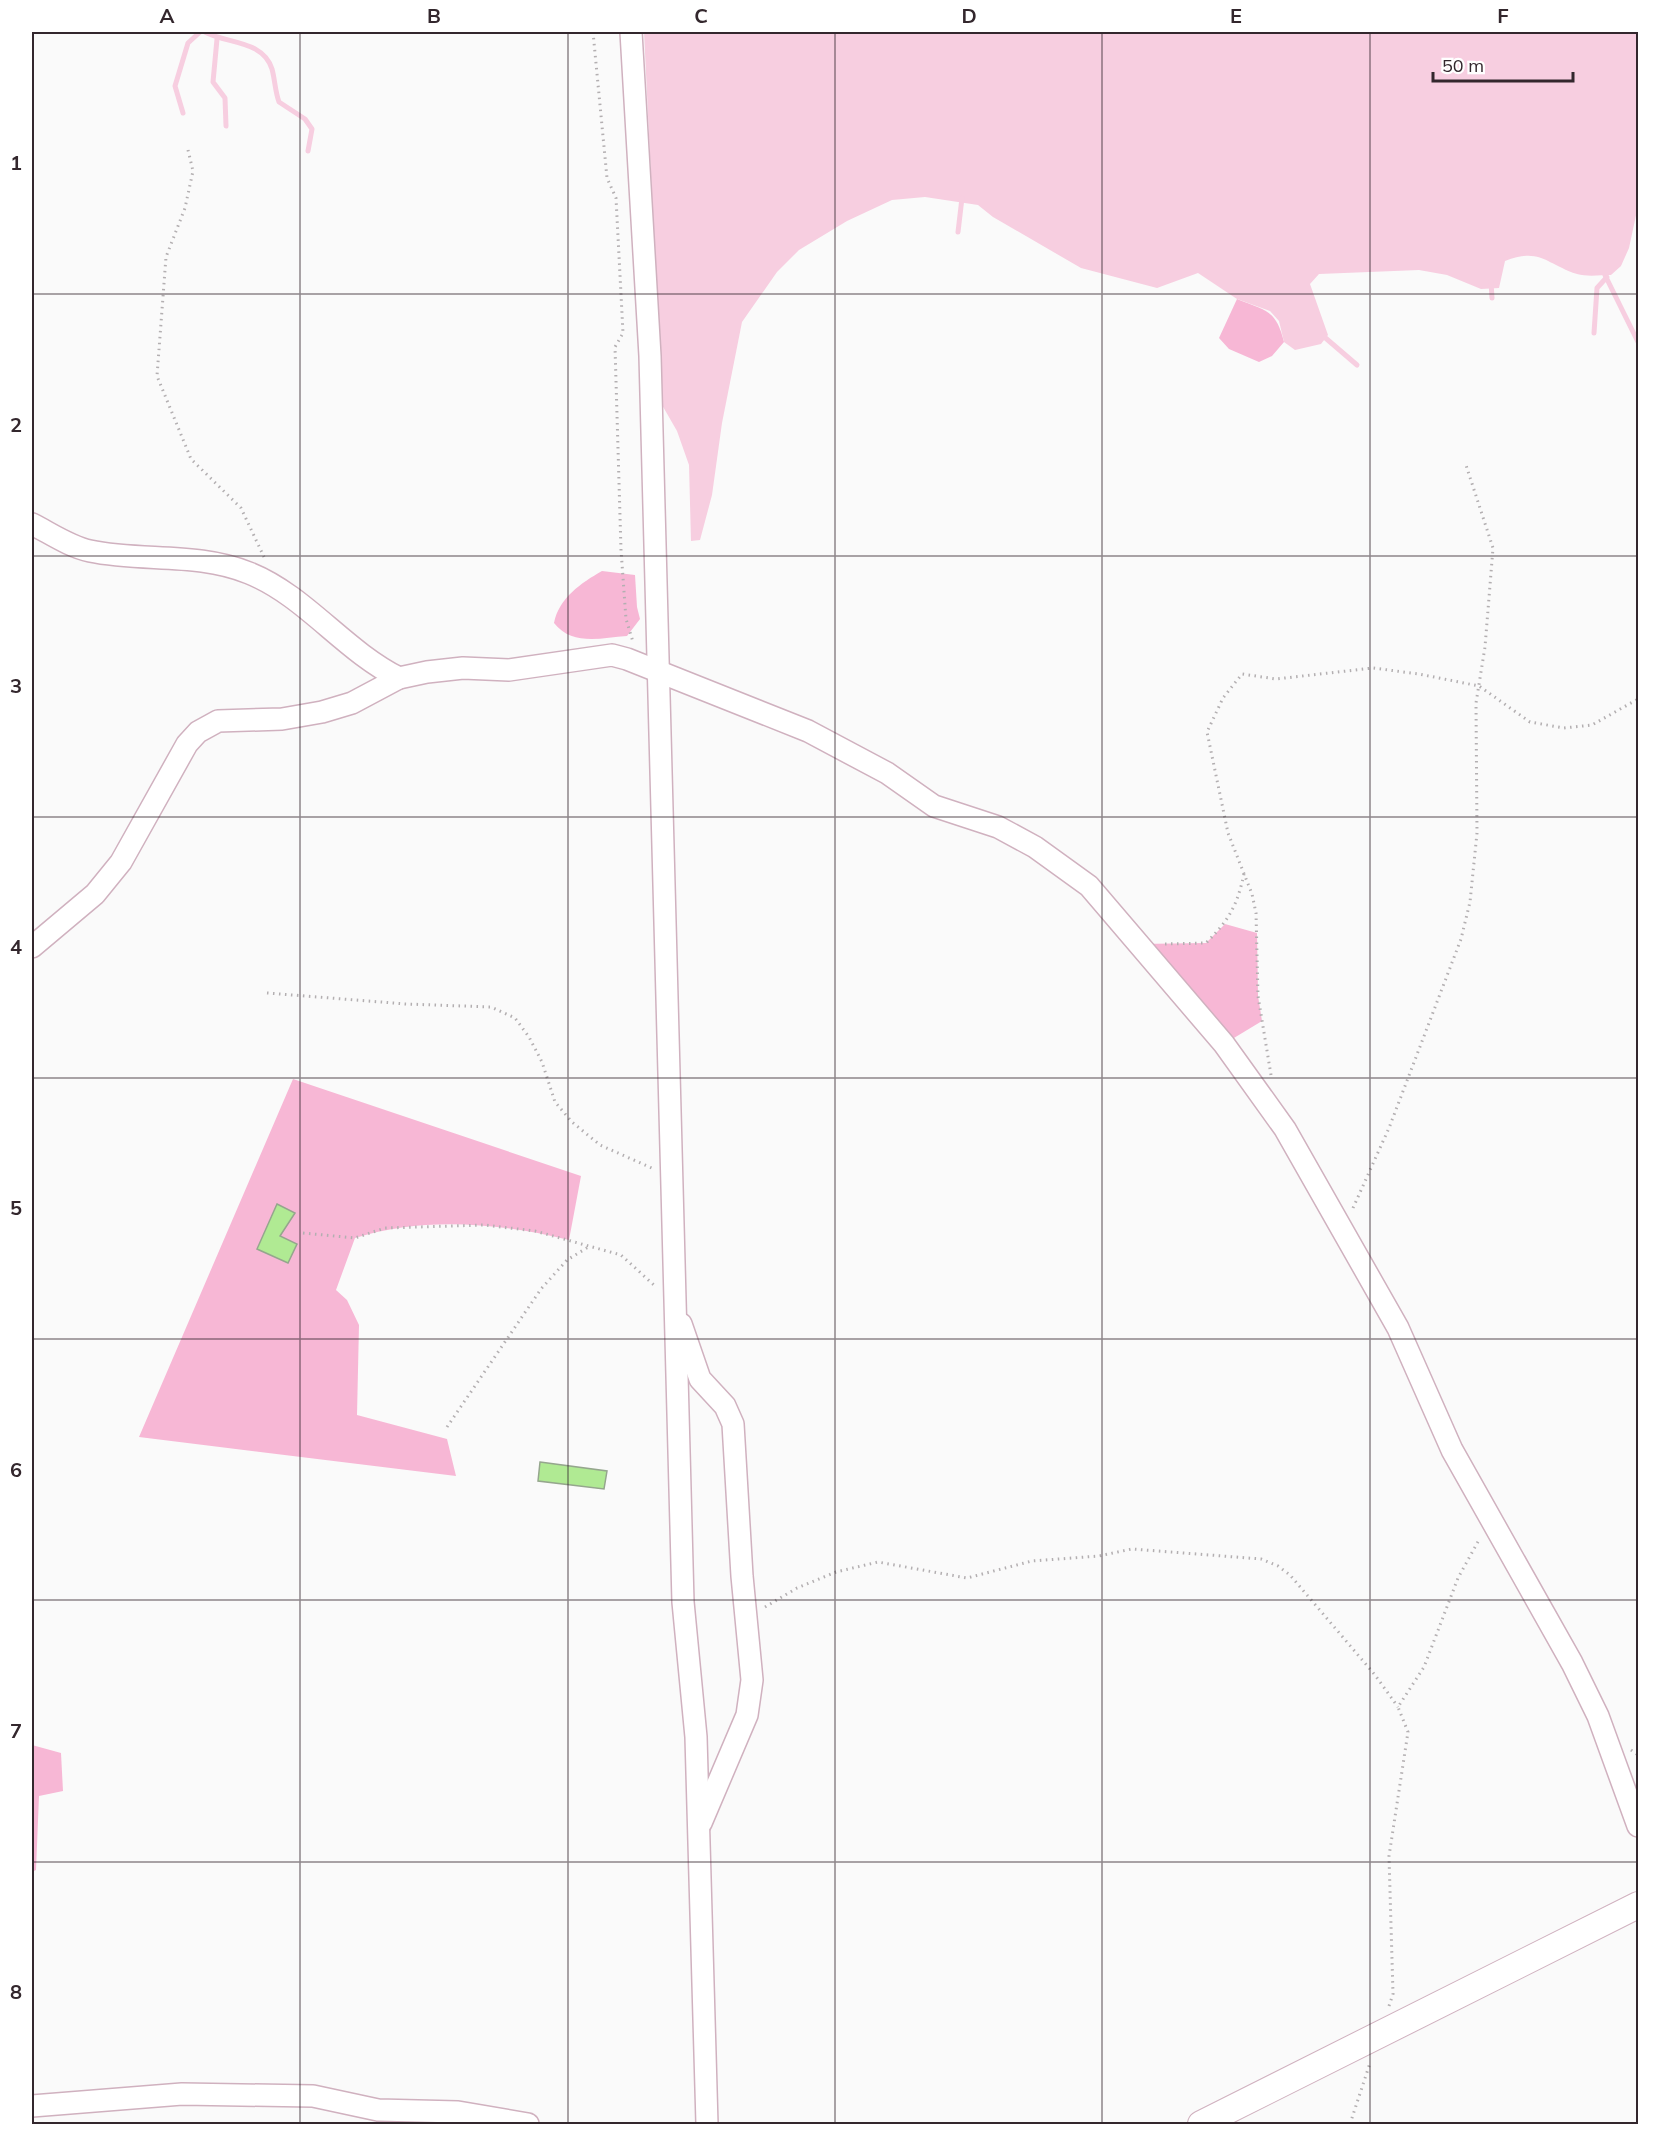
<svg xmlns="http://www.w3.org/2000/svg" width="1670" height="2156" font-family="Mulish,sans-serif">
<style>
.green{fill:#f7b7d5}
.water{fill:#f7cee0}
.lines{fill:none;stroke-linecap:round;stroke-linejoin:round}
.stream{stroke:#f7cee0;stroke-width:5}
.building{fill:#b0ea93;stroke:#95a68d;stroke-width:1.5}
.minor-casing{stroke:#d0b1bf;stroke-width:24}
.tertiary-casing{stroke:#d0b1bf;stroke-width:28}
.path{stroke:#b3afb1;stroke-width:3;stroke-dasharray:1.5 4.5;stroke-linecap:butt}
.minor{stroke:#fff;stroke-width:21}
.tertiary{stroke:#fff;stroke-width:26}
.grid{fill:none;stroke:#33272d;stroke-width:1.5;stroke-opacity:0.55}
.neatline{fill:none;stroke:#33272d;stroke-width:2}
.grid-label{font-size:20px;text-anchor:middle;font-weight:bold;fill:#33272d}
</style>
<rect width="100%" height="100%" fill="#fafafa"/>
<g class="green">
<path d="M1237,299c29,12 39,10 47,43l-12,14 -13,6 -30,-13 -10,-11z"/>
<path d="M602,571l33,4 2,32 3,12 -13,17c-27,2 -55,10 -73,-13 5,-25 27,-40 48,-52z"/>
<polygon points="1225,924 1257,933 1258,996 1262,1021 1224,1044 1139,944 1206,943"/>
<path d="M293,1079l288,97 -12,64c-69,-17 -145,-24 -214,-2l-19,52 11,10 12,25 -2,90 90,24 9,37 -317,-39z"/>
<polygon points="32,1745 61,1753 63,1791 39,1796 36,1870 32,1872"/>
</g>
<path class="water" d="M644,32h994v174l-9,42 -8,18 -10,9c-10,0 -24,2 -34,-1 -31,-10 -37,-27 -72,-13l-6,27 -18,1 -34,-14 -28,-5 -100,4 -9,10 18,51 -7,9 -26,6 -11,-8 -5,-21 -9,-10 -33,-12 -39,-26 -41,15 -76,-20 -88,-51 -15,-12 -53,-8 -33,3 -45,21 -48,29 -22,22 -35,50 -20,101 -10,72 -12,45 -9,1 -2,-76 -12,-34 -15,-26z"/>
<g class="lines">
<g class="stream">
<path d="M205,32c22,12 58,8 67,37 3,11 3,22 7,33l26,17 7,10 -4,22"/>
<polyline points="217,39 213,82 225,98 226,126"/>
<polyline points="183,113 175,86 188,43 200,32"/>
<polyline points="958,232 962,198"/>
<polyline points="1602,269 1638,342"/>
<polyline points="1491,282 1492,298"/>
<polyline points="1594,333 1597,288 1607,277"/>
<polyline points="1322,335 1357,365"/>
</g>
</g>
<g class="building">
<polygon points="277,1204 295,1213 280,1236 297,1244 288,1263 257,1249"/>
<polygon points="540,1462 607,1471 604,1489 538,1481"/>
</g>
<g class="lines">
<defs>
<g id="minor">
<polyline points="631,32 650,356 683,1602 696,1737 707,2124"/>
<path d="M32,524c18,9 38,23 58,27 52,11 108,1 159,22 57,23 94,77 150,105"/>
<polyline points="32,947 95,894 121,862 187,744 198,732 218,721 282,719 322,712 352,703 399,678 427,672 463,668 509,670 612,655 627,659 808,731 887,773 934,806 998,827 1035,847 1089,886 1224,1044 1285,1129 1398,1328 1452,1450 1572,1663 1598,1716 1638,1826"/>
<polyline points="681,1324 700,1379 725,1406 733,1424 742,1576 752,1680 747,1715 701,1823"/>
<polyline points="32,2106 182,2094 313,2096 378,2110 458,2112 528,2124"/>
</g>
<polyline id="tertiary" points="1201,2124 1638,1905"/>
</defs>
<use href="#minor" class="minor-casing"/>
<use href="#tertiary" class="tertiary-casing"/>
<g class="path">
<polyline points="593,32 607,178 616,198 623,333 615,347 621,550 626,619 633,642"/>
<polyline points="188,150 193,171 185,208 166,257 157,376 191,459 241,508 264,557"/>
<path d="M1165,944l41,-1c23,-23 31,-37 38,-69"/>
<polyline points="267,993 406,1004 491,1007 515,1018 529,1037 542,1062 555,1102 572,1122 600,1145 654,1169"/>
<polyline points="1271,1075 1258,996 1256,913 1252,894 1228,833 1207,732 1223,698 1242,674 1276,679 1373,668 1419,674 1479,686 1530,722 1564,728 1592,725 1638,699"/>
<polyline points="1353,1208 1389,1128 1461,939 1470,902 1477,833 1476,703 1485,647 1493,548 1465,462"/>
<polyline points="303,1233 355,1238 385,1228 484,1225 535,1231 621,1255 655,1286"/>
<polyline points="447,1427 541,1289 567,1260 590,1246"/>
<polyline points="765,1607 797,1588 836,1572 878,1562 967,1578 1032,1561 1099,1556 1132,1549 1261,1559 1278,1566 1290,1575 1375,1675 1398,1707"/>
<polyline points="1631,1750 1638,1755"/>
<polyline points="1389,2006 1393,1994 1389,1856 1408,1732 1398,1707 1424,1667 1458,1578 1480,1538"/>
<polyline points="1350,2124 1370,2063"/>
</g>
<use href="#minor" class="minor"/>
<use href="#tertiary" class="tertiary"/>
</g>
<path class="grid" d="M300,32v2092M568,32v2092M835,32v2092M1102,32v2092M1370,32v2092M32,294h1606M32,556h1606M32,817h1606M32,1078h1606M32,1339h1606M32,1600h1606M32,1862h1606"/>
<rect width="1670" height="2156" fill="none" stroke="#ffffff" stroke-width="66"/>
<path d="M1433 72v9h140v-9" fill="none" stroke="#33272d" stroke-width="3"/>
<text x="1442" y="72" font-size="18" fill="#33272d" stroke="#ffffff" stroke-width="4.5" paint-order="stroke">50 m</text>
<rect x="33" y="33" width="1604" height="2090" class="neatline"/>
<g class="grid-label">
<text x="167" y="23">A</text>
<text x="434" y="23">B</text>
<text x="701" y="23">C</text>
<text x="969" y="23">D</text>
<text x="1236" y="23">E</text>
<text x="1503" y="23">F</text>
<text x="16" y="170">1</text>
<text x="16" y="432">2</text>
<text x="16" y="693">3</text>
<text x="16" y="954">4</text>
<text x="16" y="1215">5</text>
<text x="16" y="1477">6</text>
<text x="16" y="1738">7</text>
<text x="16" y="1999">8</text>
</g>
</svg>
